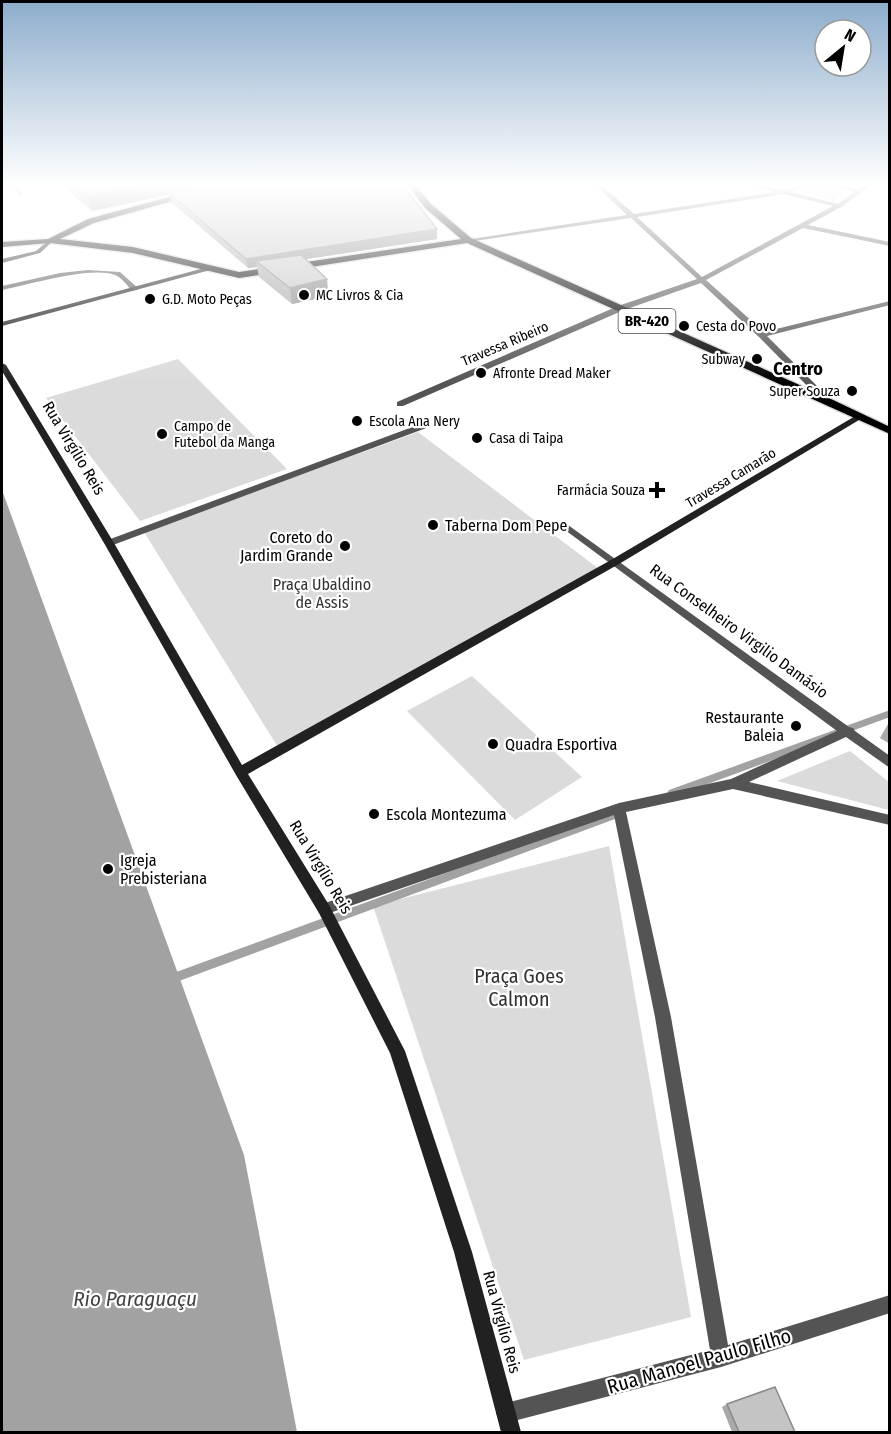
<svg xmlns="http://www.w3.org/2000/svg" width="891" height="1434" font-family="'Fira Sans Condensed',sans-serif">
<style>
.green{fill:#dbdbdb}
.water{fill:#a2a2a2}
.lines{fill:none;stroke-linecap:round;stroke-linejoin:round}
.stream{fill:#a2a2a2;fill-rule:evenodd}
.primary-casing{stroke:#dbdbdb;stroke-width:3}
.street{fill:#545454;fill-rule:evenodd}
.secondary{fill:#212121;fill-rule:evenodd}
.primary{fill:#000;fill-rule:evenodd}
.rail{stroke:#000;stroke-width:2;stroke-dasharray:5 1.5 1 1.5;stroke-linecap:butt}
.wall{fill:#a9a9a9}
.shaded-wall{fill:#898989}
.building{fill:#c4c4c4;stroke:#898989;stroke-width:1.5}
.poi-dot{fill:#000;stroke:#fff;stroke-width:2}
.labels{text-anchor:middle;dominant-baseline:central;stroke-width:4.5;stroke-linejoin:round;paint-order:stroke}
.far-poi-label{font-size:14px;fill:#000;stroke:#fff;text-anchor:start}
.far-street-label{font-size:14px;fill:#000;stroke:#fff}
.shield{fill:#fff;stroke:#4c4c4c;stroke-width:1.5}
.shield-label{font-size:15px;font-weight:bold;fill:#000}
.street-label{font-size:16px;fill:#000;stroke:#fff}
.poi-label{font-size:16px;fill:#000;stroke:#fff;text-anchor:start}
.park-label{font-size:16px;fill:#323232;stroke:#fff}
.far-district-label{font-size:18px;font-weight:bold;fill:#000;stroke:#fff}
.near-park-label{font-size:20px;fill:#323232;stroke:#fff}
.near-street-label{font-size:20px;fill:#000;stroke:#fff}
.near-water-label{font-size:21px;font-style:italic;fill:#434343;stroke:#fff}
</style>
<rect width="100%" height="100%" fill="#fff"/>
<g class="green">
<polygon points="822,185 846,191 833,201 803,192"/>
<polygon points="178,359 287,469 140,521 46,398"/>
<polygon points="418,432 603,572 281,752 144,532"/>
<polygon points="472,676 582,777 515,820 407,711"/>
<polygon points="850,751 889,782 889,810 777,781"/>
<polygon points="609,846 691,1317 524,1360 373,906"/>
</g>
<polygon class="water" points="2,490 244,1155 297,1432 2,1432"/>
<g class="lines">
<g class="stream">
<polygon points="890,710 890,717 675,796 669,796 667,793 669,790"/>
<polygon points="612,812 615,813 617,816 615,819 179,981 175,980 173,976 175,972 179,971"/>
</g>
<defs>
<polygon id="primary" points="407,184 415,184 431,204 471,238 831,399 890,427 890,434 467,243 239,278 133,253 50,243 2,247 2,242 48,239 88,219 191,191 194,195 94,223 60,239 133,247 239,272 461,239 425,208"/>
</defs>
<use href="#primary" class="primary-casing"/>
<g class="street">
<path d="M594,184h6l34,30 141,-22 -28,-8c12,0 23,4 34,6 10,1 19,-6 29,-6l-19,8 47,12 17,-12 -26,-8 30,5 8,-5h6l-32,23 -33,18 82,17v4l-87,-18 -97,52 58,52 126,-31v4l-123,31 63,63v4h-6l-65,-66 -58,-54 -77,27 -221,96h-6v-4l221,-96 79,-27 -66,-61 -163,24 -3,-2 162,-25zM784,194l49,12 -131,71 -65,-60z"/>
<path d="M88,270l32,2 19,17 -7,2c-4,-5 -11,-14 -17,-16 -26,-9 -86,10 -113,15v-4l58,-13z"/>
<polygon points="426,422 430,425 429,427 113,545 109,546 104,543 105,541"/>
<polygon points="568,525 849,727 853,728 855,731 890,756 890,768 846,737 749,782 890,815 890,825 733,789 626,812 671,1017 728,1345 890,1295 890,1313 721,1367 506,1423 499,1420 496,1413 499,1406 506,1403 710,1350 655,1017 614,815 324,915 319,913 317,909 319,905 619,803 731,779 837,731 565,530 565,526"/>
</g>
<g class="secondary">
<polygon points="50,239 53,241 40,253 2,263 2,259 36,251"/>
<polygon points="212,266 215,268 214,269 2,326 2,322"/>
<polygon points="2,363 6,365 114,543 242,765 611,560 857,415 864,417 619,564 248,774 329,905 405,1051 472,1252 521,1432 501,1432 454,1252 390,1053 319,913 236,775 104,543 2,371"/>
</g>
<use href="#primary" class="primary"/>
<polyline class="rail" points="13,184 21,195"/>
</g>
<g class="wall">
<polygon points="60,184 199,184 199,185 183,190 437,229 437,239 306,259 327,279 328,296 292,304 259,277 257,267 248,268 172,203 170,194 92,211"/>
<polygon points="890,722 890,744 880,738 888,724"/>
<polygon points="727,1404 795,1432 732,1432 722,1407"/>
</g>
<g class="shaded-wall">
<polygon points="149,184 199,184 199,185 164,196 92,211 88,196"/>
<polygon points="437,229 437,239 262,266 256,261 257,267 248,268 246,259"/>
<polygon points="327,279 328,296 292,304 290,288"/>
</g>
<g class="building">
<polygon points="73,184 149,184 88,196"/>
<polygon points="234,184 402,184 437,229 246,259 170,194 193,187"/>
<polygon points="301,255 327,279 290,288 256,261"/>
<polygon points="775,1387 795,1432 739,1432 727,1404"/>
</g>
<linearGradient id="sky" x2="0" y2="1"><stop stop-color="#8cadcc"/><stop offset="0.48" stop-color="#fff"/><stop offset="1" stop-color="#fff" stop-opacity="0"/></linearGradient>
<rect width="891" height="384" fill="url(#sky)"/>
<g class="poi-dot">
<circle cx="304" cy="295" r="6"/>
<circle cx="150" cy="299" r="6"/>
<circle cx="684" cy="326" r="6"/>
<circle cx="757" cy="359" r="6"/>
<circle cx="481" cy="373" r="6"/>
<circle cx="852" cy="391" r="6"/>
<circle cx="357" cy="421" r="6"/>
<circle cx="162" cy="434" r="6"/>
<circle cx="477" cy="438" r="6"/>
<path d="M654 481h6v6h6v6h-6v6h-6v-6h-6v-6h6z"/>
<circle cx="433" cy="525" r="6"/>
<circle cx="345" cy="546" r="6"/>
<circle cx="796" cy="726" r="6"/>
<circle cx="493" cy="744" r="6"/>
<circle cx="374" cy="814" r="6"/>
<circle cx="108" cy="869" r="6"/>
</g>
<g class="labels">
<g class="far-poi-label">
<text x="316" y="295">MC Livros &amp; Cia</text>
<text x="162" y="299">G.D. Moto Peças</text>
<text x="696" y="326">Cesta do Povo</text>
<text x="745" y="359" text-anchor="end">Subway</text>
<text x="493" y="373">Afronte Dread Maker</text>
<text x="840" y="391" text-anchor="end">Super Souza</text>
<text x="369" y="421">Escola Ana Nery</text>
<text x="174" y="426">Campo de<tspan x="174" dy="16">Futebol da Manga</tspan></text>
<text x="489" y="438">Casa di Taipa</text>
<text x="645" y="490" text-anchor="end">Farmácia Souza</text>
</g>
<g class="far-street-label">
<text transform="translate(505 344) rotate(-23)">Travessa Ribeiro</text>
<text transform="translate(731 478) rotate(-31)">Travessa Camarão</text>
</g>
<rect class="shield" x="618.5" y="309" width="57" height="24" rx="4.5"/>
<g class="shield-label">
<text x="647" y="321">BR-420</text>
</g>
<g class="street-label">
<text transform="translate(74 448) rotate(59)">Rua Virgílio Reis</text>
<text transform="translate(739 631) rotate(36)">Rua Conselheiro Virgilio Damásio</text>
<text transform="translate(321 867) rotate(59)">Rua Virgílio Reis</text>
<text transform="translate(502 1322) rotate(75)">Rua Virgílio Reis</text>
</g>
<g class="poi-label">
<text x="445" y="525">Taberna Dom Pepe</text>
<text x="333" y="537" text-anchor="end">Coreto do<tspan x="333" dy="18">Jardim Grande</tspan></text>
<text x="784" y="717" text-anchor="end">Restaurante<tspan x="784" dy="18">Baleia</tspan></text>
<text x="505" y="744">Quadra Esportiva</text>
<text x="386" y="814">Escola Montezuma</text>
<text x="120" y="860">Igreja<tspan x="120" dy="18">Prebisteriana</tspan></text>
</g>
<g class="park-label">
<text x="322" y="584">Praça Ubaldino<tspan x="322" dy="18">de Assis</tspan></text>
</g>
<g class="far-district-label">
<text x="798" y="369">Centro</text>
</g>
<g class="near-park-label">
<text x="519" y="976">Praça Goes<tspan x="519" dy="23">Calmon</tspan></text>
</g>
<g class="near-street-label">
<text transform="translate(699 1361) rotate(-16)">Rua Manoel Paulo Filho</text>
</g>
<g class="near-water-label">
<text x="135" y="1299">Rio Paraguaçu</text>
</g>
</g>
<rect width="891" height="1434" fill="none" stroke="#000000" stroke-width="6"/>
<g transform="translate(843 48) rotate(30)"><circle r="28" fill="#ffffff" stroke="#999999" stroke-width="1.5"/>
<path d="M0-4.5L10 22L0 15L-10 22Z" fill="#000000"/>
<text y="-9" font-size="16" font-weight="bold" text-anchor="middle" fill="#000000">N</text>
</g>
</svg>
